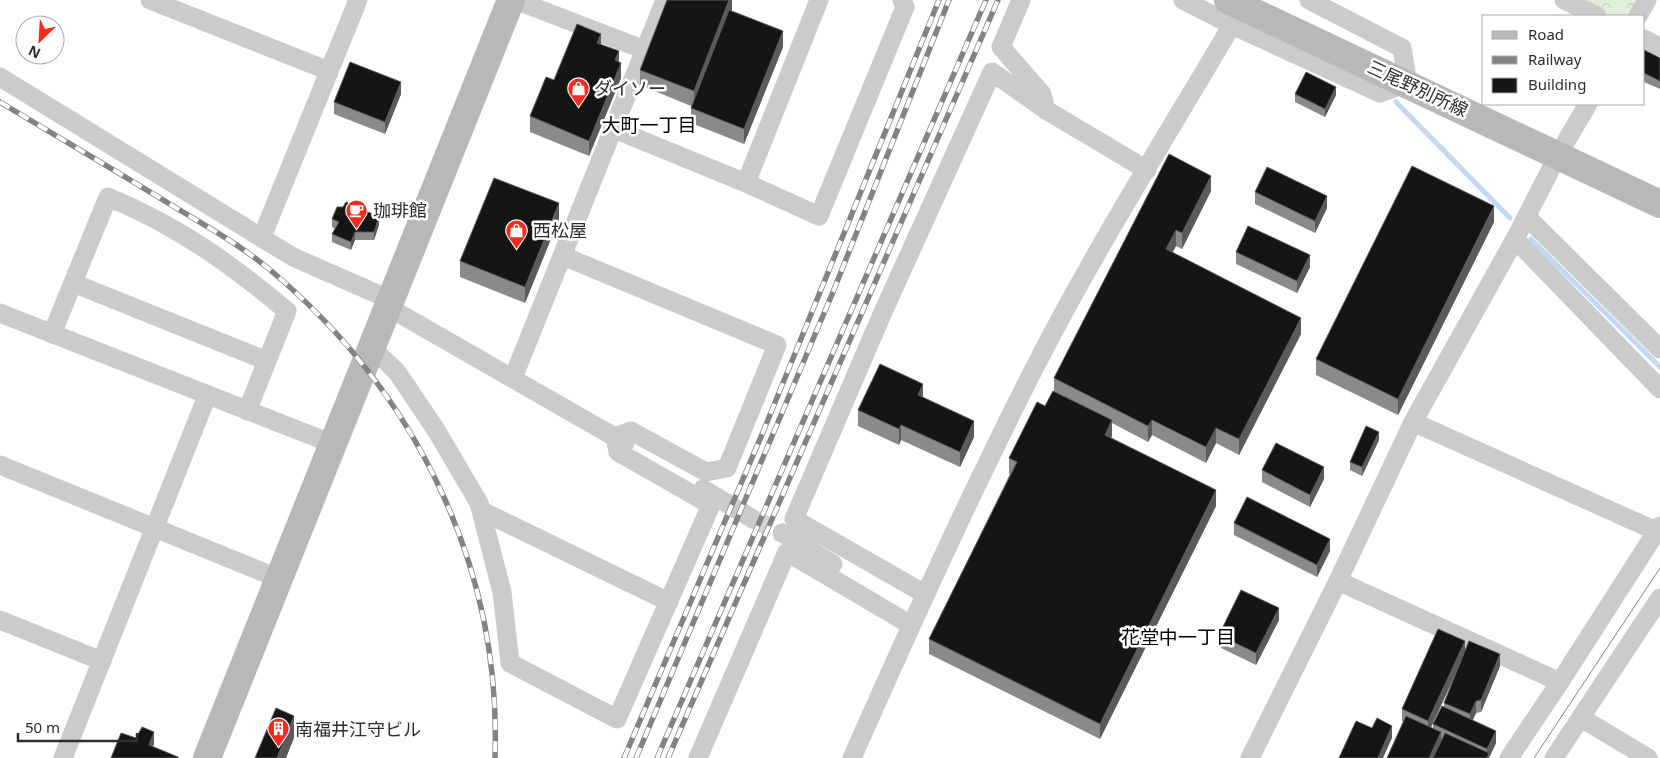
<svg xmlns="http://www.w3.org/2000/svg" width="1660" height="758" font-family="'Noto Sans','Noto Sans JP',sans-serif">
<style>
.park{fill:url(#park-crowns)}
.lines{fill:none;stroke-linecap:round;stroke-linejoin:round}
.stream{stroke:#c4d9ef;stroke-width:5}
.street-tunnel{stroke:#d5d5d5;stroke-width:19;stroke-dasharray:19 9;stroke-linecap:butt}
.street{stroke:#cbcbcb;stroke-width:19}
.secondary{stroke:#b8b8b8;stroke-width:28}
.tram{stroke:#838383;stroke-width:1}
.rail-casing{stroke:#838383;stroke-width:5.5}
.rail{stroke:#fff;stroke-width:4;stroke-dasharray:11;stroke-linecap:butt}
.wall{fill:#8a8a8a;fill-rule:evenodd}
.shaded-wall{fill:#5b5b5b}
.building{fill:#151515;stroke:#5b5b5b}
.labels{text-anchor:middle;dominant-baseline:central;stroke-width:5;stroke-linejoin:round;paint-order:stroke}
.poi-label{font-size:18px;fill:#2e2e2e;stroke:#fff;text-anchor:start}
.street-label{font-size:18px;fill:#2e2e2e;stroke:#fff}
.neighbourhood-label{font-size:19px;fill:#000;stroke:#fff}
</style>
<defs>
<pattern id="park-crowns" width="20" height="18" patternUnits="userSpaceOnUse" patternTransform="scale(1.25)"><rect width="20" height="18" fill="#e2edda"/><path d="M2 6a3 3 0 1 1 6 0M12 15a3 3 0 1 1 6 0" fill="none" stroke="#c2ccbb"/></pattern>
</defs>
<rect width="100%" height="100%" fill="#fff"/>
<polygon class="park" points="1576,0 1639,0 1630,16 1609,16"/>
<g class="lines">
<g class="stream">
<polyline points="1396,102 1510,218"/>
<polyline points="1531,239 1660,367"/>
</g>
<polyline class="street-tunnel" points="753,519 782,533"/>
<g class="street">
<polyline points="150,0 329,71"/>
<polyline points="515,0 645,50"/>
<polyline points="1021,0 1001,47 1042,94 1046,110"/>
<polyline points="1183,0 1232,25"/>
<polyline points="1564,0 1597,16"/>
<polyline points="1638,16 1647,0"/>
<polyline points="1644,39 1660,47"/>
<polyline points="0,77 293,257 391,300"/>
<polyline points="614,129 746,183 819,216 905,7 902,0"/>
<polyline points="746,183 819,0"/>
<polyline points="1527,217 1660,349"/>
<polyline points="262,237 358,0"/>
<polyline points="1515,239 1660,389"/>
<polyline points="73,283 267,361"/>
<polyline points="388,307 625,443"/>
<polyline points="0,313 333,444"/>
<path d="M52,334l56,-137c68,28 122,66 179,114l-40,100"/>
<polyline points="372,348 397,372 436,430 479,503 502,592 510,663 617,719 711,505 618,452 615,437 631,431 706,472 727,468 777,345 563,256"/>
<polyline points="513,378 665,0"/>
<polyline points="1413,422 1656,531"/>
<polyline points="0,465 280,579"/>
<polyline points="703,489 753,519"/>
<polyline points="482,511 669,602"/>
<polyline points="782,533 833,564"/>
<polyline points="1338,581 1560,682"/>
<polyline points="925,594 794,519 883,312 992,72 1046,110 1147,170"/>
<polyline points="0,620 102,661"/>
<polyline points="1581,718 1648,758"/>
<polyline points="63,758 207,396"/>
<polyline points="698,758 787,552 911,625"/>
<path d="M852,758c59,-133 119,-266 185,-395 59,-115 129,-226 195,-338l148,68 28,-10 -6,-35 -93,-48"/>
<polyline points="1250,758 1338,581 1413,422 1515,239 1558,155 1588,104"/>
<polyline points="1509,758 1560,682 1660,526"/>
<polyline points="1554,758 1660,598"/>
</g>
<g class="secondary">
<polyline points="1228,0 1660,204"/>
<polyline points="207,758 511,0"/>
</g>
<polyline class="tram" points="1534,758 1660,568"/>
<defs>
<g id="rail">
<path d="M0,102c58,35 116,69 173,104 33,20 67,39 96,63 146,122 233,297 226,489"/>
<polyline points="624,758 763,432 939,0"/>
<polyline points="636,758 833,292 949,0"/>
<polyline points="657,758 986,0"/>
<polyline points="668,758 998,0"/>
</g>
</defs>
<use href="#rail" class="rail-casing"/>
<use href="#rail" class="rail"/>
</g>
<g class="wall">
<polygon points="732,0 731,11 783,47 744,144 691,123 691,106 640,85 640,70"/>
<polygon points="601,44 619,61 621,78 589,156 530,132 530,116 554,80"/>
<polygon points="1644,50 1660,58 1660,89 1644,82"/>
<polygon points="401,94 385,134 334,114 334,102"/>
<polygon points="1295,94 1336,95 1325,117 1295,102"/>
<polygon points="1169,154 1211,191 1182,249 1176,246 1172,253 1301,334 1239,455 1216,443 1206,463 1152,435 1148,442 1112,423 1112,436 1111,438 1216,506 1100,739 929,654 929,639 1010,474 1009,474 1009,458 1045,406 1054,391 1054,378"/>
<polygon points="1255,192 1327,208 1315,233 1255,204"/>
<polygon points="332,219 379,225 374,240 355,240 351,250 332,242 332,234 335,229 332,227"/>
<polygon points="559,219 525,303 460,277 460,261"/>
<polygon points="1494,222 1398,415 1316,375 1316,359"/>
<polygon points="1236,252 1310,267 1297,293 1236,264"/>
<polygon points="923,397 974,437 960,467 901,440 899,445 858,426 858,410"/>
<polygon points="1379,440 1362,476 1350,470 1350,462"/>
<polygon points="1262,470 1324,479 1310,507 1262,482"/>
<polygon points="1234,523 1330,551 1317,577 1234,535"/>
<polygon points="1279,620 1256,665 1219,647 1219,635"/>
<path d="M1465,650l35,16 -19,46 -5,1 -3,7 23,23 -7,15h-102l16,-36 -1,-1v-12zM1454,678l-10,25v3l-11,18v5l-2,-1z"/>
</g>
<g class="shaded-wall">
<polygon points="729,0 732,0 732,10 694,107 694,91"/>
<polygon points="783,31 783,47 744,144 744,129"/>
<polygon points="601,34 601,50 597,43"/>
<polygon points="619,51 619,67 615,60"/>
<polygon points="621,63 621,78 589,156 589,141"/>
<polygon points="401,82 401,94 385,134 385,122"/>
<polygon points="1336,87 1336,95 1325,117 1325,109"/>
<polygon points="1211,176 1211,191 1182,249 1182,233"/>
<polygon points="1327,196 1327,208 1315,233 1315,221"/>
<polygon points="559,203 559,219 525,303 525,287"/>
<polygon points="1494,206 1494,222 1398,415 1398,399"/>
<polygon points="379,217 379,225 374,240 374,232"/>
<polygon points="1176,230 1176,246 1166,265 1166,249"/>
<polygon points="355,232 355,240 351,250 351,242"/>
<polygon points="1310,255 1310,267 1297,293 1297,281"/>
<polygon points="1301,318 1301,334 1239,455 1239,439"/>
<polygon points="923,384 923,399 918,395"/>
<polygon points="1112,420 1112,436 1105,451 1105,435"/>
<polygon points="1152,420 1152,435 1148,442 1148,426"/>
<polygon points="974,421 974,437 960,467 960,452"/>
<polygon points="901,425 901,440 899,445 899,429"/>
<polygon points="1216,428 1216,443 1206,463 1206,447"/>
<polygon points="1379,432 1379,440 1362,476 1362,467"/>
<polygon points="1324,467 1324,479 1310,507 1310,495"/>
<polygon points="1216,490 1216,506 1100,739 1100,724"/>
<polygon points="1330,539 1330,551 1317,577 1317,565"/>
<polygon points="1279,608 1279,620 1256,665 1256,653"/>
<polygon points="1465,641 1465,653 1428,733 1428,721"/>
<polygon points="1500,654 1500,666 1481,712 1481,700"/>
<polygon points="1476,701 1476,713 1470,726 1470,714"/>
<polygon points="294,716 294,738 286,758 277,758"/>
<polygon points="1392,726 1392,738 1383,758 1378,758"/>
<polygon points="1496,731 1496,743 1489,758 1487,758 1487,749"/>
<polygon points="154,732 154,744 149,757 149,745"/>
<polygon points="1441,732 1441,744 1435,758 1429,758"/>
</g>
<g class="building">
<polygon points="667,0 729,0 694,91 640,70"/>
<polygon points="729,10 783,31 744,129 691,108"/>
<polygon points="577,24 601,34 597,43 619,51 615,60 621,63 589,141 530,116 546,77 554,80"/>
<polygon points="1644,50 1660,58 1660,81 1644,73"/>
<polygon points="350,62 401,82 385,122 334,102"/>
<polygon points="1306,72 1336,87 1325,109 1295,94"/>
<polygon points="1169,154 1211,176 1182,233 1176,230 1166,249 1301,318 1239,439 1216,428 1206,447 1152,420 1148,426 1054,378"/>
<polygon points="1412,166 1494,206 1398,399 1316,359"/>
<polygon points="1267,167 1327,196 1315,221 1255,192"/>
<polygon points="494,178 559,203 525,287 460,261"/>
<polygon points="346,202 379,217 374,232 355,232 351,242 332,234 339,222 332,219 337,207 343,207"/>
<polygon points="1248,226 1310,255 1297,281 1236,252"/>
<polygon points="880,364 923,384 918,395 974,421 960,452 901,425 899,429 858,410"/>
<polygon points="1053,391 1112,420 1105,435 1216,490 1100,724 929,639 1017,462 1009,458 1037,402 1045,406"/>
<polygon points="1366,426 1379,432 1362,467 1350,462"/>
<polygon points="1276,443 1324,467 1310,495 1262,470"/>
<polygon points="1247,497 1330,539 1317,565 1234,523"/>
<polygon points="1241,590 1279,608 1256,653 1219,635"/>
<polygon points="1438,629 1465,641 1428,721 1402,709"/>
<polygon points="1469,641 1500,654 1481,700 1476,701 1470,714 1444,703"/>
<polygon points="1442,706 1496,731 1487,749 1433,724"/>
<polygon points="276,708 294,716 277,758 255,758"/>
<polygon points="1406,716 1441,732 1429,758 1387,758"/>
<polygon points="1377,718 1392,726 1378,758 1339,758 1356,721 1372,728"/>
<polygon points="142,727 154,732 149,745 178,757 178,758 111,758 121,733 136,738"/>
<polygon points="1445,733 1489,753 1487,758 1433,758"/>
</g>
<defs>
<symbol id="shop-pin" viewBox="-11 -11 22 30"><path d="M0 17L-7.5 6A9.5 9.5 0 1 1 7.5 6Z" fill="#f62a1e" stroke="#fff"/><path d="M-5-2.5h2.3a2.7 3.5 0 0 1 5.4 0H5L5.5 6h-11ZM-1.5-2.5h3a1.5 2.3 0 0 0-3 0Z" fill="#fff"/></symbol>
<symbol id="cafe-pin" viewBox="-11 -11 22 30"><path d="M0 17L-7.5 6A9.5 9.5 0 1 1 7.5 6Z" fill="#f62a1e" stroke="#fff"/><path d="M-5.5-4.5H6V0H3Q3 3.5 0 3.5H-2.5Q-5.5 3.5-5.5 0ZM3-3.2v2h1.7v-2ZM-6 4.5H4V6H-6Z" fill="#fff"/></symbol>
<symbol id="building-pin" viewBox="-11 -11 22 30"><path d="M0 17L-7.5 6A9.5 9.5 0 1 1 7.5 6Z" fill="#f62a1e" stroke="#fff"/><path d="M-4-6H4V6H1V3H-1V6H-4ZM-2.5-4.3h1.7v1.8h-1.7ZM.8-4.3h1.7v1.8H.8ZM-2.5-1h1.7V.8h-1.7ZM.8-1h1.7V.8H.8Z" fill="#fff"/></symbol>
</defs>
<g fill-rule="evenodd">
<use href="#shop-pin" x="566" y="76" width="25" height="34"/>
<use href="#cafe-pin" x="344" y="198" width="25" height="34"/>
<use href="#shop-pin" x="504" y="218" width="25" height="34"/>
<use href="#building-pin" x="266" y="716" width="25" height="34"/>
</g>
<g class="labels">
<g class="poi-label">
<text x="594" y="88">ダイソー</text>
<text x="373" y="210">珈琲館</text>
<text x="533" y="230">西松屋</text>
<text x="295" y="729">南福井江守ビル</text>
</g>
<g class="street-label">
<text transform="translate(1418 88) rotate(25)">三尾野別所線</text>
</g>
<g class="neighbourhood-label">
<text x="649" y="125">大町一丁目</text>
<text x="1178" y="637">花堂中一丁目</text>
</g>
</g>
<rect x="1482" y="15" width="162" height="90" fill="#ffffff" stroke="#ababab"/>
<rect x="1492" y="31" width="25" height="8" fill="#b8b8b8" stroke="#ababab"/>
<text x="1528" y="40" font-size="15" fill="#2e2e2e">Road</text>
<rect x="1492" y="56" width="25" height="8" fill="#838383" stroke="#ababab"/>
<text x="1528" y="65" font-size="15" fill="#2e2e2e">Railway</text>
<rect x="1492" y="78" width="25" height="15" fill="#151515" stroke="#ababab"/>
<text x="1528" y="90" font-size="15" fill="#2e2e2e">Building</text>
<g transform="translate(40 40) rotate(205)"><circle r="24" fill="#ffffff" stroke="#ababab"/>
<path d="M0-4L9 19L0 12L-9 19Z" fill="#f62a1e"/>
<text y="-8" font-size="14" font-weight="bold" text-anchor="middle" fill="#2e2e2e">N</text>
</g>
<path d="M18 733v8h119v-8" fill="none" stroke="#2e2e2e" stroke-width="2.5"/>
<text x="25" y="733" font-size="15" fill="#2e2e2e" stroke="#ffffff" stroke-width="4" paint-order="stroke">50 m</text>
</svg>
